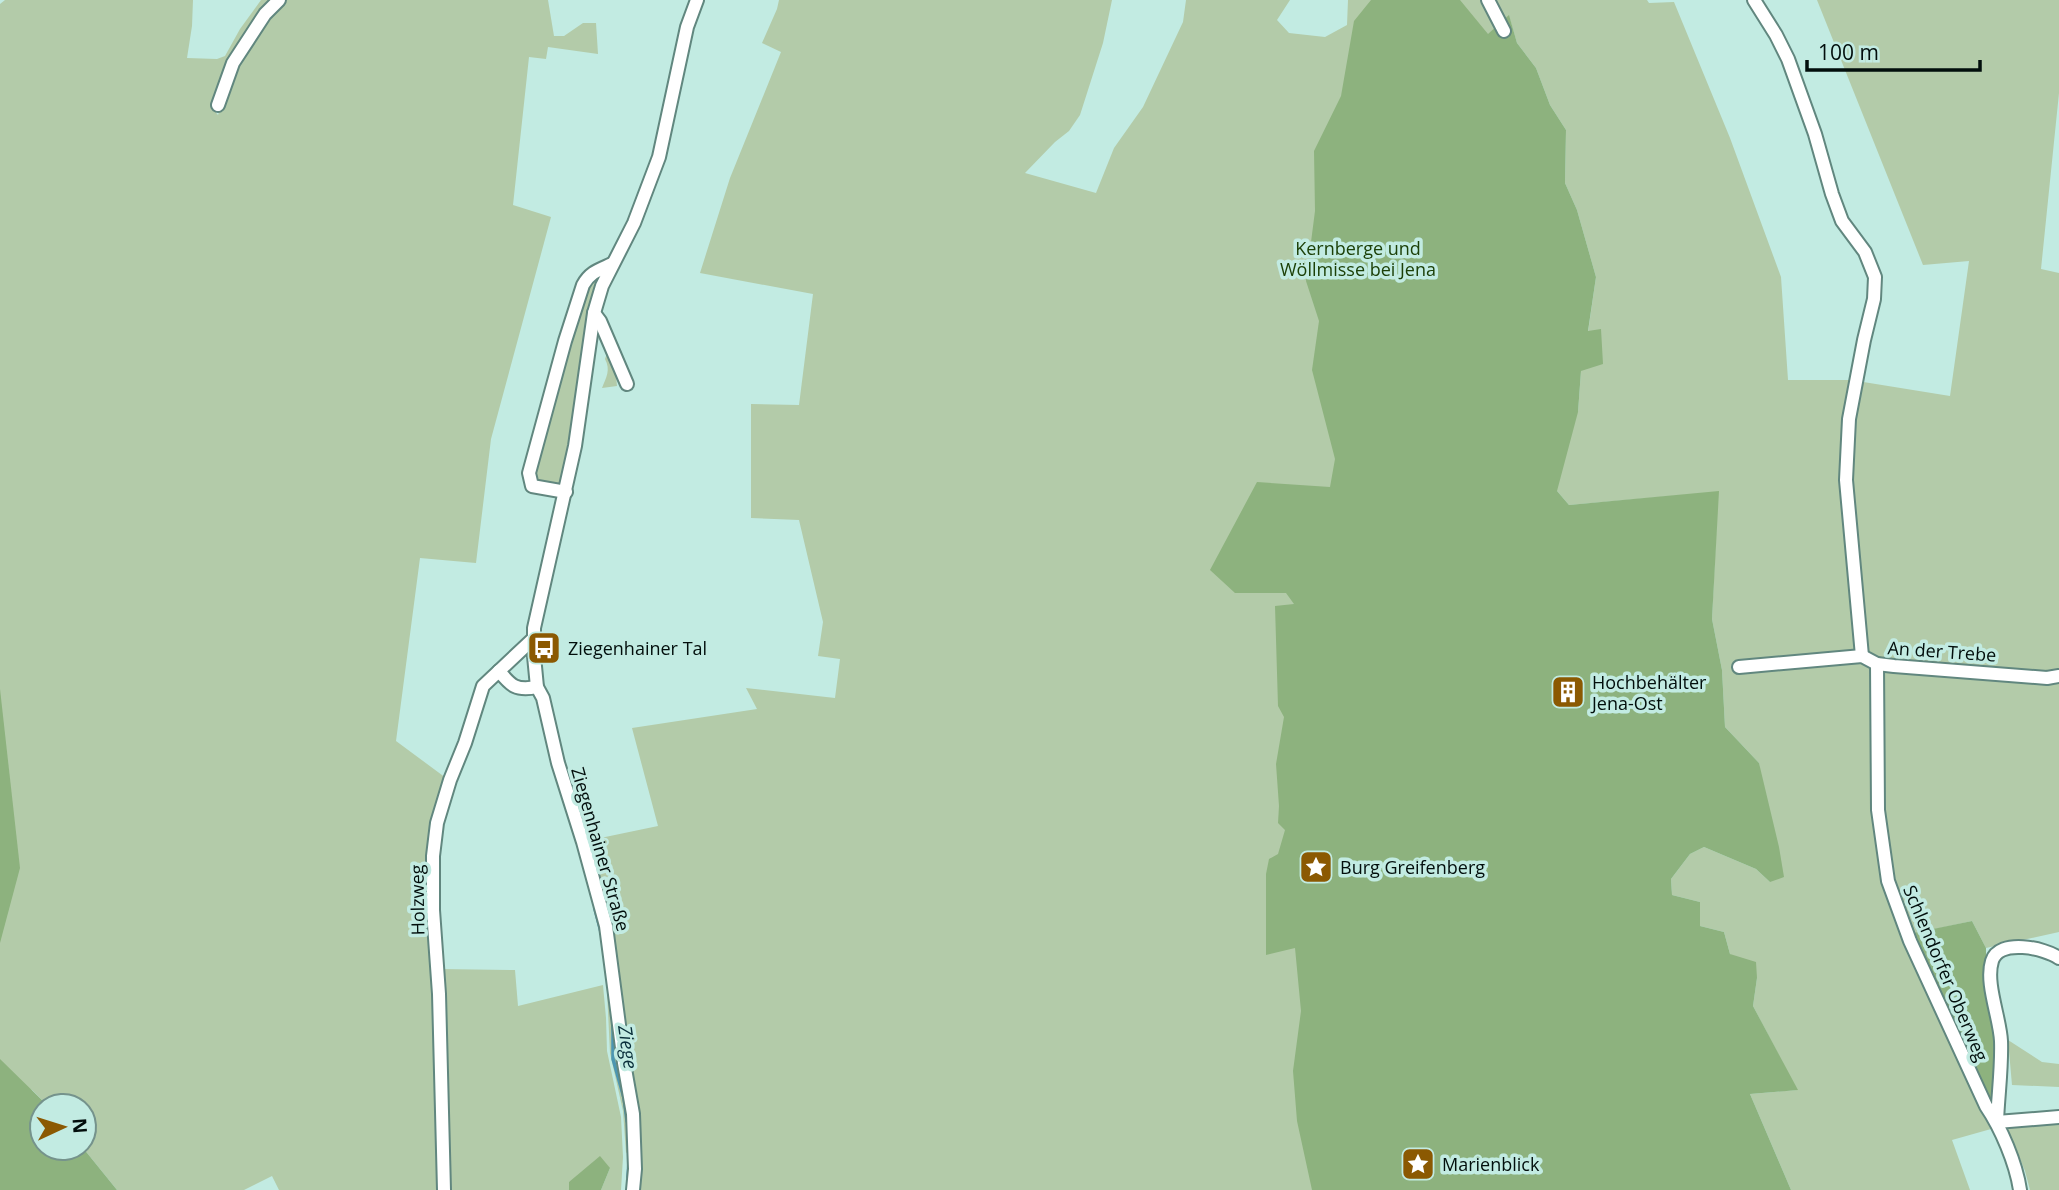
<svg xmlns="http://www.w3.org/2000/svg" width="2059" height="1190" font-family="'Open Sans',sans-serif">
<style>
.green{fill:#b3cba9;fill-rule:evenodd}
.forest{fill:#8db27e}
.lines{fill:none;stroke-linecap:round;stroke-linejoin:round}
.stream{stroke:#4c96b1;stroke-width:3.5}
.minor-casing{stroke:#61877f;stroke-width:16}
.minor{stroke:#fff;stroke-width:12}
.labels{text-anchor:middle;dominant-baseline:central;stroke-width:7;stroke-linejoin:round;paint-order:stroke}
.park-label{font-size:18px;fill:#1c4008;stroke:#c2ebe2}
.poi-label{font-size:18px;fill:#020e0c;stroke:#c2ebe2;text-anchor:start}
.street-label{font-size:18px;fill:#020e0c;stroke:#c2ebe2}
.water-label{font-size:19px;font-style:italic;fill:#092e3a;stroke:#c2ebe2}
</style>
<rect width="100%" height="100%" fill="#c2ebe2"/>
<g class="green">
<polygon points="5,0 193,0 192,26 187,58 217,59 225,56 240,29 261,0 273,0 225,76 213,109 218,115 235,67 256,29 283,0 548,0 554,36 564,36 583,23 596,23 598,54 548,47 546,59 529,57 513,205 551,217 491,439 476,563 420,558 396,741 446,778 436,810 434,969 439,1190 279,1190 272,1176 244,1190 117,1190 83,1148 84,1106 48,1106 31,1089 42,1106 42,1148 0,1190 0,4"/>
<path d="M779,0h333l-9,43 -23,72 -11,16 -14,11 -30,31 71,20 18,-45 29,-41 40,-85 3,-22h104l-13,20 12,13 36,4 22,-12 1,-25h299l2,3 25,-1 56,136 51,139 7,103h63l99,16 19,-135 -46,4 -106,-265h242v93l-18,176 18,4v659l-73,16 -14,-27 -68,15 87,193 -39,11 18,50h-179l-41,-96 47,-4 -44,-84 4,-28 -27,-24 -6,-22 -24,-6v-24l-28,-7 -1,-16 19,-25 14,-7 52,22 14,13 -11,-119 -34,-36 -3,-57 -10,-51 6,-127 -149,13 -12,-14 110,699h-1032l2,-37 -51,-312 72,-15 -26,-98 125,-19 -11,-21 89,10 5,-39 -22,-3 5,-34 -24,-102 -48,-2v-114l48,1 14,-111 -113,-21 30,-95 51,-126 -19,-9 15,-34zM1509,16l8,27 19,25 14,37 16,25 -1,53 12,27 19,67 -8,55 12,-2 -19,41 -3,41z"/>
<polygon points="602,272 561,482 559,485 541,484 532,478 585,286"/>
<path d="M608,350l7,15 2,21 -15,2c4,-10 9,-18 3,-29z"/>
<path d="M605,948l11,91c-2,16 4,28 7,43 5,22 6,45 9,66l-6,5 -3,-42 -13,-58 -4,-82 -4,-22z"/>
<polygon points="439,969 515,970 518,1006 603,985 606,1018 607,1051 621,1117 623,1157 621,1190 601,1190 610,1168 569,1182 569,1190 449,1190"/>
<polygon points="2008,1040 2042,1062 2059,1064 2059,1087 2012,1085"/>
<polygon points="2059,1121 2059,1190 2030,1190 2025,1171 2008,1130 2012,1124"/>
</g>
<g class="forest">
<polygon points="1371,0 1460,0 1488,34 1509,15 1517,43 1536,68 1550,105 1566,130 1565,183 1577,210 1596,277 1588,331 1601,329 1603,364 1581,371 1578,412 1557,491 1569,505 1719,491 1712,619 1722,670 1725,727 1759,763 1779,847 1784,877 1770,882 1756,869 1704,847 1690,854 1671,879 1672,895 1700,902 1700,926 1724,932 1730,954 1756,962 1757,978 1753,1006 1798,1090 1750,1094 1791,1190 1312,1190 1297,1121 1293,1071 1301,1011 1295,948 1266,955 1266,874 1269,859 1278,854 1285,830 1278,823 1279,806 1276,764 1284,717 1278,706 1275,606 1294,604 1286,593 1235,593 1210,570 1257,482 1330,487 1335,459 1312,370 1319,321 1306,281 1315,211 1314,151 1341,96 1354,21"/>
<polygon points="0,689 20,868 0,943"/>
<polygon points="1972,921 1986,948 1986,980 1998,1042 1991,1129 1904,935"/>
<polygon points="0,1059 48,1106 42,1106 42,1148 83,1148 117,1190 0,1190"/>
<polygon points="600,1156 610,1168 601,1190 569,1190 569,1182"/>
</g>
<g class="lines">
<g class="stream">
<polyline points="595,909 602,936"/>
<polyline points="613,1025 613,1059 624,1098 627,1121"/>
<polyline points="628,1177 629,1161"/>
</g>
<defs>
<g id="minor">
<polyline points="1488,0 1504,31"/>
<polyline points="1754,0 1776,35 1788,59 1815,134 1832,194 1842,221 1865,252 1875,277 1874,299 1864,340 1849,419 1846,480 1862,656"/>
<polyline points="218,105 233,63 265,14 279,0"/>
<polyline points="594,313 600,321 627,384"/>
<path d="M566,492l-34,-6 -3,-13 36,-132 18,-56c7,-13 16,-15 29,-21"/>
<path d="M1877,664l1,146 10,71 22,60 76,165c15,22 30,57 34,84"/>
<polyline points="1739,667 1862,656 1877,664 1894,666 2047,678 2059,676"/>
<path d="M499,671c12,15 17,20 38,16"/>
<path d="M1997,1122c1,-27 5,-54 4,-81 -1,-23 -16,-58 -9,-80 7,-23 53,-13 67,-3"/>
<polyline points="1997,1122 2059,1117"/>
<polyline points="444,1190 439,994 433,910 433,856 437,823 450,780 465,743 483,686 533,639"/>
<polyline points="633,1190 635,1169 633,1114 624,1063 606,926 583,842 558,763 543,698 537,687 534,656 534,628 575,446 594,313 602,286 634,223 659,157 687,27 697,0"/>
</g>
</defs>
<use href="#minor" class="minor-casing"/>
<use href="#minor" class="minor"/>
</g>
<defs>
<symbol id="bus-square" viewBox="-11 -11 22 22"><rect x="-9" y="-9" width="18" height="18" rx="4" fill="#8b5902" stroke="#c2ebe2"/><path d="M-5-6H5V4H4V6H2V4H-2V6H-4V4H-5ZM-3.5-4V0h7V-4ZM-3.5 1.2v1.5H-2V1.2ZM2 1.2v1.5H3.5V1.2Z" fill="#fff"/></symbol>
<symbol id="building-square" viewBox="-11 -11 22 22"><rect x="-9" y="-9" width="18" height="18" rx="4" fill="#8b5902" stroke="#c2ebe2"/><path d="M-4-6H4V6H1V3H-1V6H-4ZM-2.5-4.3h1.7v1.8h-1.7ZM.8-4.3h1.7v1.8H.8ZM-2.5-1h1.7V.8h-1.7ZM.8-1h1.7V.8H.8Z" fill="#fff"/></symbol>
<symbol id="sight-square" viewBox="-11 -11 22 22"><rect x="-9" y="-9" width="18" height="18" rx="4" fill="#8b5902" stroke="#c2ebe2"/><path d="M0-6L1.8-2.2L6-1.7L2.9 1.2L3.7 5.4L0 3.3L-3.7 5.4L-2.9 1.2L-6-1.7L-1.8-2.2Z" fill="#fff"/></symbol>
</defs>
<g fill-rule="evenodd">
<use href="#bus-square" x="525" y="629" width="38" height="38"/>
<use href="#building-square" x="1549" y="673" width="38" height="38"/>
<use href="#sight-square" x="1297" y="848" width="38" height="38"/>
<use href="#sight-square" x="1399" y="1145" width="38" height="38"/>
</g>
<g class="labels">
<g class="park-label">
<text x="1358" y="248">Kernberge und<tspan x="1358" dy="21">Wöllmisse bei Jena</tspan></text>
</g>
<g class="poi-label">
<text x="568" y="648">Ziegenhainer Tal</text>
<text x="1592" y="682">Hochbehälter<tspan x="1592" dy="21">Jena-Ost</tspan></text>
<text x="1340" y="867">Burg Greifenberg</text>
<text x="1442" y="1164">Marienblick</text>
</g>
<g class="street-label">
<text transform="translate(1942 651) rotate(4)">An der Trebe</text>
<text transform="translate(601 849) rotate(74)">Ziegenhainer Straße</text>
<text transform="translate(417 900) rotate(-91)">Holzweg</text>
<text transform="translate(1946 973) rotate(67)">Schlendorfer Oberweg</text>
</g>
<g class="water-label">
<text transform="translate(628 1047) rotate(82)">Ziege</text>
</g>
</g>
<g transform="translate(63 1127) rotate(86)"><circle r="33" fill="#c2ebe2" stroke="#75938c" stroke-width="2"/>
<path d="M0-5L12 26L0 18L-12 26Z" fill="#8b5902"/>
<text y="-10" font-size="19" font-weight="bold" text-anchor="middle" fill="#020e0c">N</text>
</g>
<path d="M1807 60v10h173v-10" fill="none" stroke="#020e0c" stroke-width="3.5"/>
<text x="1818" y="60" font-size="21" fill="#020e0c" stroke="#c2ebe2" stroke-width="5" paint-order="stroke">100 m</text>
</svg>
